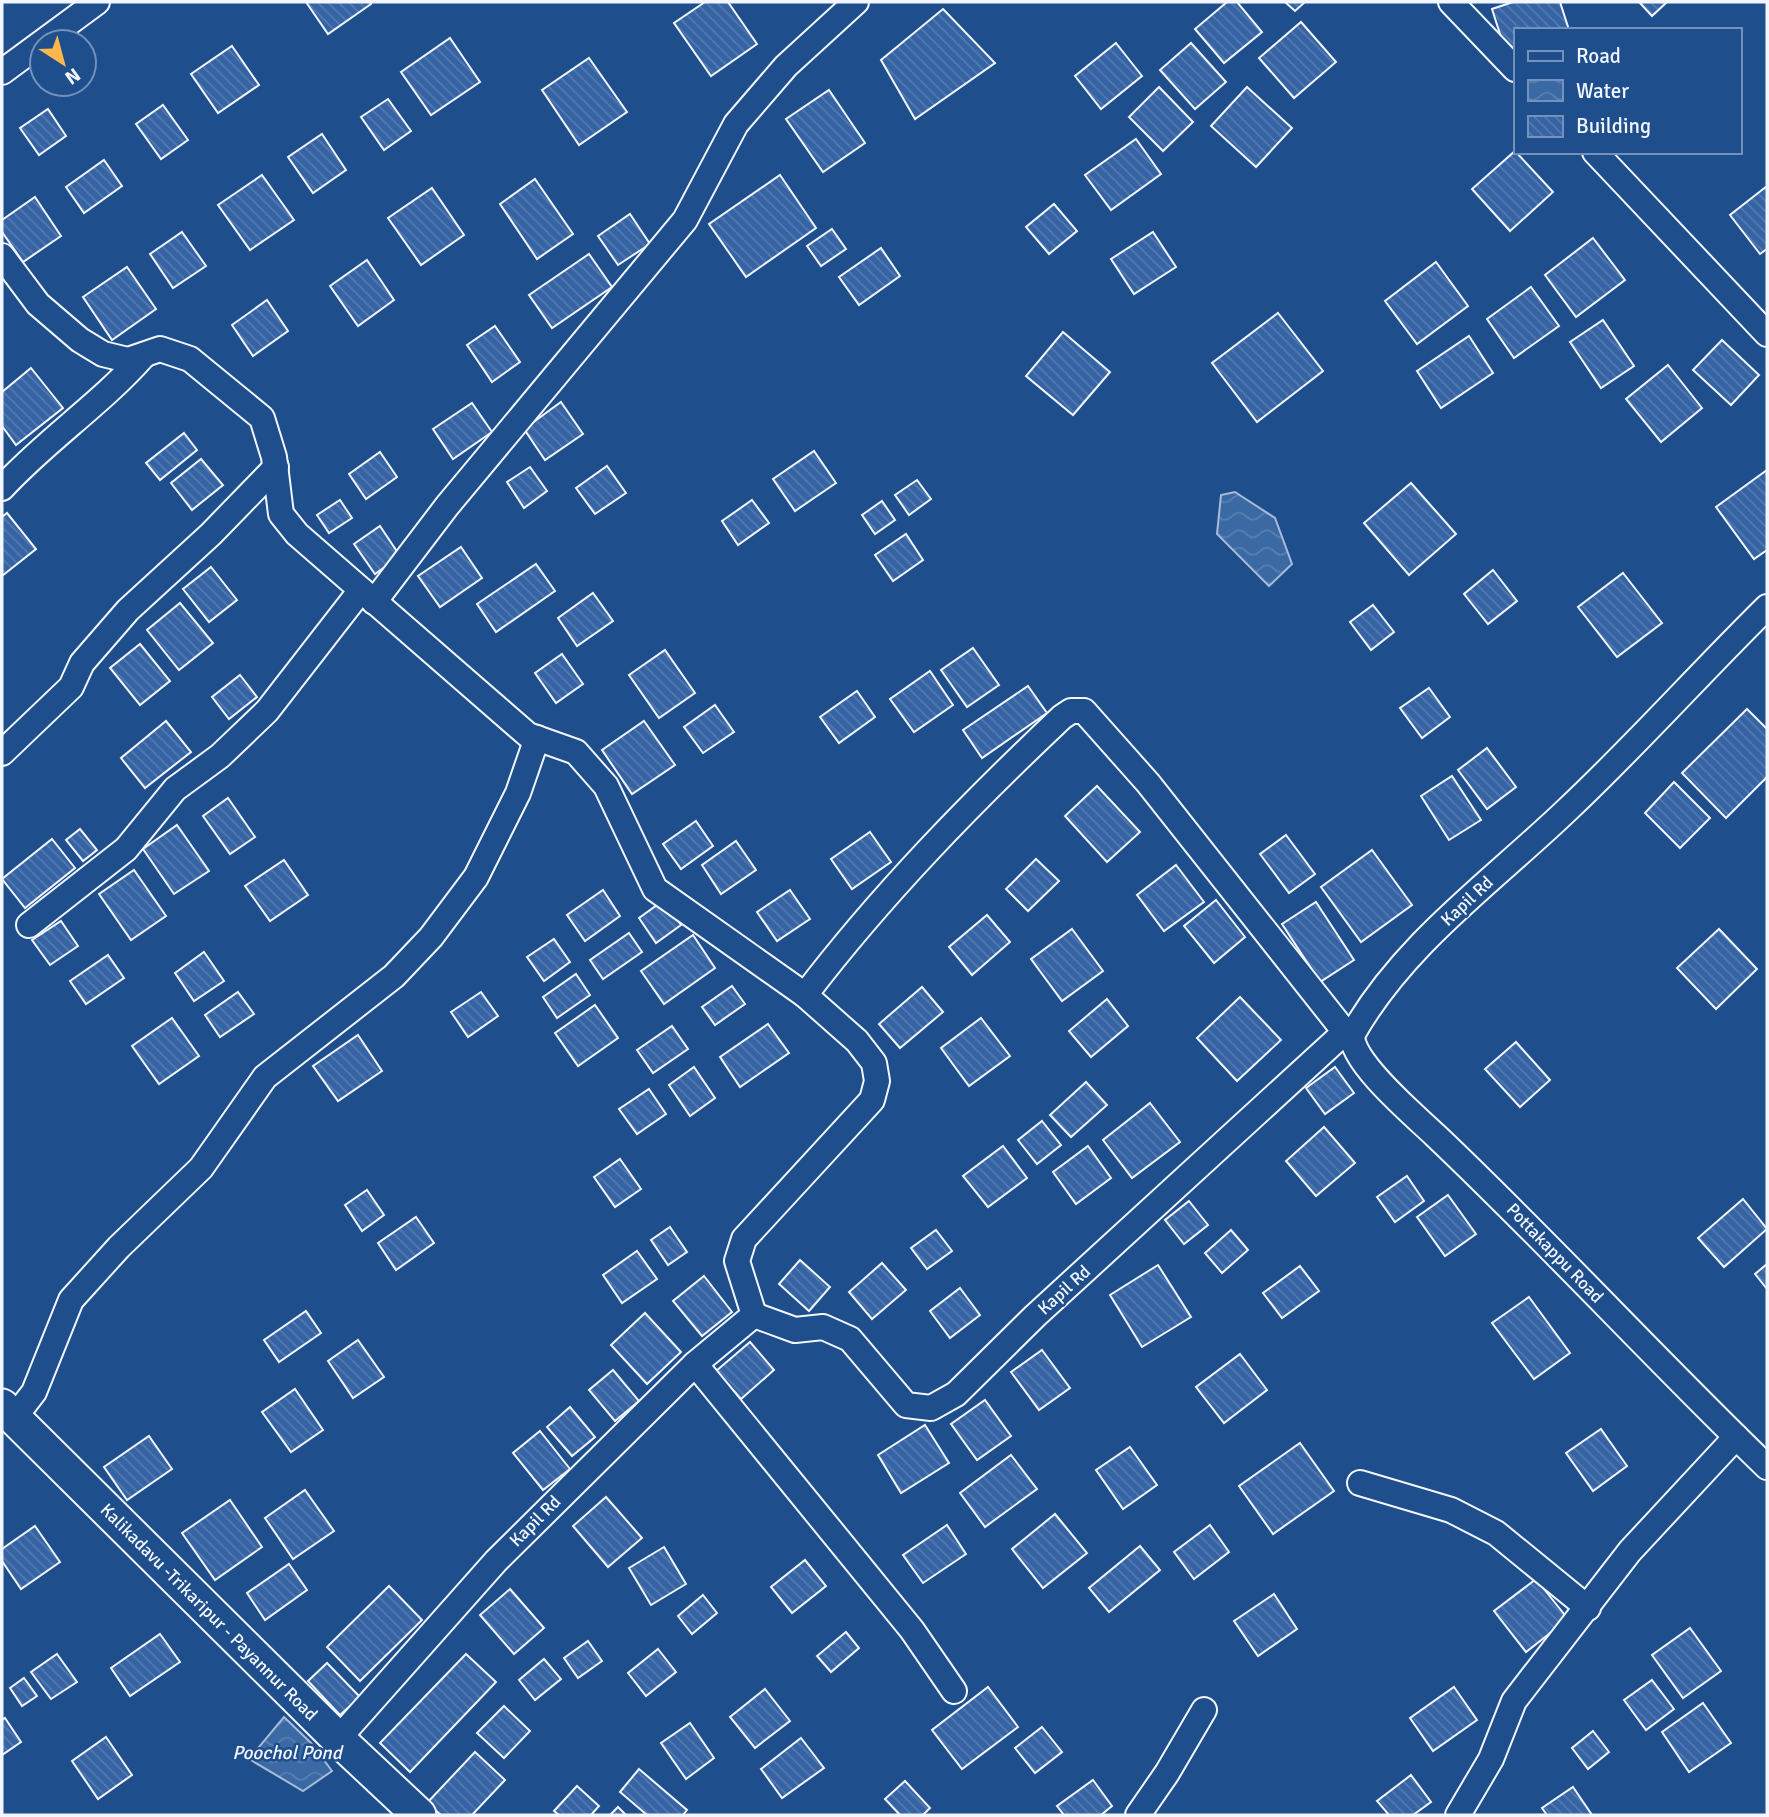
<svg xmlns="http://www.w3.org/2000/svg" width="1769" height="1817" font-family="Signika,sans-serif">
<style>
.water{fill:url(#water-waves);stroke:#a8bbd7;stroke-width:2}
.building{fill:url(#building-back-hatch);stroke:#f2f6ff;stroke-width:2}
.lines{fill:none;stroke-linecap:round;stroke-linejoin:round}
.street-casing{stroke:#f2f6ff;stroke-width:28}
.secondary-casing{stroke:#f2f6ff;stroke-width:37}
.street{stroke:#1f4e8c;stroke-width:24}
.secondary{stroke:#1f4e8c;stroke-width:33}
.labels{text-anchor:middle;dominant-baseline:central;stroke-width:5;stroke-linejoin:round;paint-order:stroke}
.street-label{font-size:18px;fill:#f2f6ff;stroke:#1f4e8c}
.water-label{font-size:19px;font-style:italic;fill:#f2f6ff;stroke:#1f4e8c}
</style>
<defs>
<pattern id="water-waves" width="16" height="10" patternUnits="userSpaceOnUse" patternTransform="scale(1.75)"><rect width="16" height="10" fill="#3b69a3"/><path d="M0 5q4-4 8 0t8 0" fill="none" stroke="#587fb1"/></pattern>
<pattern id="building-back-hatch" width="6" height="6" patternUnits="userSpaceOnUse" patternTransform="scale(1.75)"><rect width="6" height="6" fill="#3563a3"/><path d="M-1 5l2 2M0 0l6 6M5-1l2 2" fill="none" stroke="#537ab1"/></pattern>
</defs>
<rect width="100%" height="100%" fill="#1f4e8c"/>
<g class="water">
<polygon points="1235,492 1275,518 1292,564 1269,586 1217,534 1221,495"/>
<polygon points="284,1717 311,1743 332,1771 303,1791 249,1759"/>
</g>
<g class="building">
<polygon points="306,2 370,2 371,4 328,34"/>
<polygon points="705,2 728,2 757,44 711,76 674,23"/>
<polygon points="1227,2 1237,2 1262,32 1224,63 1195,29"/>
<polygon points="1285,2 1305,2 1295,11"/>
<polygon points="1513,2 1560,2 1569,30 1515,30 1515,50 1506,53 1492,9"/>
<polygon points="1639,2 1667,2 1652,16"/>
<polygon points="943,9 995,63 915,119 881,60"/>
<polygon points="1301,22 1336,62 1294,98 1259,58"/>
<polygon points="450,38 480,82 431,115 401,72"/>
<polygon points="1116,43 1142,76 1101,109 1075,76"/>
<polygon points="1191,43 1226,82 1195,109 1160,70"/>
<polygon points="232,46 259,85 218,113 191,74"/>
<polygon points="589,58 627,112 579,145 542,90"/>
<polygon points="1159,87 1193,122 1163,151 1129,117"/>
<polygon points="1247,87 1292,128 1256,167 1211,126"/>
<polygon points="829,90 865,143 823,172 786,119"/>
<polygon points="388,99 411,131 384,150 361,117"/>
<polygon points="163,105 188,140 161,159 136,124"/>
<polygon points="48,109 66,136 39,155 20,128"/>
<polygon points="322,134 346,170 313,193 288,157"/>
<polygon points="1136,139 1161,174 1111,210 1085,175"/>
<polygon points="1515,151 1553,192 1510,231 1472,189"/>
<polygon points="104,160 122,186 84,213 66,187"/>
<polygon points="262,175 294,220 250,250 218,205"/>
<polygon points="780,175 816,228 746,277 709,224"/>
<polygon points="535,179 573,234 537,259 500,204"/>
<polygon points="1767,186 1767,249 1760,254 1730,215"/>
<polygon points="432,188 464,235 421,265 388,218"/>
<polygon points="35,197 61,236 23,262 2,232 2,220"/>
<polygon points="1054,204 1077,231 1049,254 1026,227"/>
<polygon points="630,214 650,244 618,265 598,236"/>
<polygon points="832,229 846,249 821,266 807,246"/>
<polygon points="182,232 206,266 173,288 150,254"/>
<polygon points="1153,232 1176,267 1134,294 1111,259"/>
<polygon points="1593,238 1625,280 1576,317 1545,275"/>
<polygon points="881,248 900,276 859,305 839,277"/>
<polygon points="589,254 612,287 552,328 529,295"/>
<polygon points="367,260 394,300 358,326 330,286"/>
<polygon points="1436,262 1468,306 1417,344 1385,301"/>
<polygon points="127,267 156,309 112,340 83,297"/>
<polygon points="1531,287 1559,326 1514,358 1487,319"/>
<polygon points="267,300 288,331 253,356 232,325"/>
<polygon points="1278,313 1323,371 1257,422 1212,363"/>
<polygon points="1603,320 1634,366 1601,388 1570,342"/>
<polygon points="495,326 520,362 492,382 467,345"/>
<polygon points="1063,332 1110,372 1073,415 1026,376"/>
<polygon points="1469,336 1493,373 1441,408 1417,371"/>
<polygon points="1722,340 1759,375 1731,405 1693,370"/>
<polygon points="1668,365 1702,408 1661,442 1626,399"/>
<polygon points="31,368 63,408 16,445 2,426 2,392"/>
<polygon points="561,402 583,434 545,460 524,429"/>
<polygon points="472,403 492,432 453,459 433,429"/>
<polygon points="184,433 197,450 160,480 146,463"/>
<polygon points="814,451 836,483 795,511 773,479"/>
<polygon points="380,452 397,477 366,499 349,474"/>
<polygon points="201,459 223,485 192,510 171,483"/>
<polygon points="607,466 626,493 595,514 576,488"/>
<polygon points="530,467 547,491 524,508 507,482"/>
<polygon points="1767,470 1767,550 1754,559 1716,507"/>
<polygon points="917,480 931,499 909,515 895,495"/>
<polygon points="1411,483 1456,534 1409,575 1364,523"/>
<polygon points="340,500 352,518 329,533 317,515"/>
<polygon points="752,500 769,523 738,545 722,521"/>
<polygon points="882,501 895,520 875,534 862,515"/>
<polygon points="7,513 36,549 2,576 2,517"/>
<polygon points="380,526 400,556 375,574 354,544"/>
<polygon points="906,534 923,560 893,581 875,555"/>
<polygon points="461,547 482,578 440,607 418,576"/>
<polygon points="536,564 555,591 496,632 477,604"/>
<polygon points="211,567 237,600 209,622 183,589"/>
<polygon points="1493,570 1517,601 1488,624 1464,594"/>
<polygon points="1623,573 1662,623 1617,657 1578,607"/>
<polygon points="593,593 613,621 577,646 558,618"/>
<polygon points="180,603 213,643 179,670 147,630"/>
<polygon points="1373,605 1394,632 1371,650 1350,622"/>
<polygon points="140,644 170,681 140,705 110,668"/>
<polygon points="973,648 999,685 967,707 941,670"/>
<polygon points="665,650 695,693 659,718 629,675"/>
<polygon points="562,654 583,684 556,703 535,673"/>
<polygon points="930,671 953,705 914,732 890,699"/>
<polygon points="240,675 257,697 229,719 212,697"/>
<polygon points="1028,686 1047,713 982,758 963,730"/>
<polygon points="1429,688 1450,717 1422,738 1400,708"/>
<polygon points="857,691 875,717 839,743 820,717"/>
<polygon points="715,705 734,732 703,753 684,727"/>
<polygon points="1747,709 1767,729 1767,777 1726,818 1682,773"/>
<polygon points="166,721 191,752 145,788 121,758"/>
<polygon points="644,721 675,765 632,794 602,750"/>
<polygon points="1487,748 1516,787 1487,809 1458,770"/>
<polygon points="1452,776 1481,820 1449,840 1421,796"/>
<polygon points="1674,782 1710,818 1680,848 1645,813"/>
<polygon points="1097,786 1140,832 1107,862 1065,816"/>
<polygon points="228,798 255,837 230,854 203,816"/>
<polygon points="696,821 713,846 681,869 663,844"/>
<polygon points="177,825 209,871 174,894 143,849"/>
<polygon points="80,829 97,850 83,861 66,840"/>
<polygon points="870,832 891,862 852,889 831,859"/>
<polygon points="1286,835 1315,874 1289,893 1260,854"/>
<polygon points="52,839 75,868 25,908 2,879"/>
<polygon points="736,841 756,870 721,894 702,865"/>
<polygon points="1372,850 1412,905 1361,942 1321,887"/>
<polygon points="1036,859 1059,881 1028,911 1006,889"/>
<polygon points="284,860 308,895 270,921 245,886"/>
<polygon points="1176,865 1204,902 1164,931 1137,895"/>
<polygon points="134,870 166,916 131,940 99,894"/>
<polygon points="603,890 620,916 585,941 567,915"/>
<polygon points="790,890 810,919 777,941 757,912"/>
<polygon points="664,900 681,925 656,943 639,918"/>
<polygon points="1216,900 1245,937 1214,963 1184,926"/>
<polygon points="1316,902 1354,960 1320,982 1282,924"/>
<polygon points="987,915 1010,942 972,975 949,947"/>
<polygon points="61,921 78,946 50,965 32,940"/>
<polygon points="1072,929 1103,971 1062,1001 1031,959"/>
<polygon points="1719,929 1757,969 1716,1009 1677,968"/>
<polygon points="629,933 642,952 603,979 590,960"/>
<polygon points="693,935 715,968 664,1004 641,971"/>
<polygon points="554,939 570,962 544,981 527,957"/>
<polygon points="204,952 224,981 194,1001 175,973"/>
<polygon points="108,955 124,978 86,1004 70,981"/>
<polygon points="576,974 590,995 557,1018 543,997"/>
<polygon points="732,986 745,1004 715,1025 702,1007"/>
<polygon points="922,987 943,1012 900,1048 879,1024"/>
<polygon points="238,992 254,1014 220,1037 205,1015"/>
<polygon points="481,992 498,1016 468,1037 451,1012"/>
<polygon points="1240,997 1281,1040 1237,1081 1197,1038"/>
<polygon points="1107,999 1128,1026 1091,1057 1069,1031"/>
<polygon points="595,1005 618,1038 578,1066 555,1033"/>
<polygon points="172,1018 199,1056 159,1084 132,1046"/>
<polygon points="981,1018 1010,1056 969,1086 941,1048"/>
<polygon points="768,1024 789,1053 740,1087 720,1057"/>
<polygon points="672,1026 688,1049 653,1073 637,1050"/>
<polygon points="358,1035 382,1071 338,1101 313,1066"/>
<polygon points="1516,1042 1550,1080 1520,1107 1485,1069"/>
<polygon points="694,1067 715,1098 690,1116 669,1085"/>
<polygon points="1335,1067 1354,1093 1325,1114 1306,1088"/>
<polygon points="1086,1082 1107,1105 1071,1137 1050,1115"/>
<polygon points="649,1089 666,1114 637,1134 619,1109"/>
<polygon points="1150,1103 1180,1142 1132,1178 1103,1140"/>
<polygon points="1042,1121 1061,1145 1037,1164 1018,1140"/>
<polygon points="1324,1127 1355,1163 1316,1196 1286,1161"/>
<polygon points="1003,1146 1027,1178 988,1207 963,1176"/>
<polygon points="1088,1146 1111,1178 1076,1204 1053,1172"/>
<polygon points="620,1159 641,1189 615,1207 594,1177"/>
<polygon points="1407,1176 1424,1201 1395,1222 1377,1197"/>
<polygon points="367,1190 384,1215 362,1231 345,1205"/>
<polygon points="1448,1195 1476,1234 1445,1256 1417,1217"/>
<polygon points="1743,1199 1767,1229 1724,1267 1698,1238"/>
<polygon points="1189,1201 1208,1225 1184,1244 1165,1220"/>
<polygon points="416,1217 434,1243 396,1270 378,1243"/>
<polygon points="670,1227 687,1252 668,1265 651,1240"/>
<polygon points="936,1230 952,1251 927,1269 911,1248"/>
<polygon points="1231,1230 1248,1250 1222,1273 1205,1253"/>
<polygon points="637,1251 657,1279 622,1303 603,1275"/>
<polygon points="800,1260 830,1287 809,1311 779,1284"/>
<polygon points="882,1263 906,1290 872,1319 849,1292"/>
<polygon points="1767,1264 1767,1289 1755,1274"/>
<polygon points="1158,1265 1191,1317 1142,1347 1110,1295"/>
<polygon points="1300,1266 1319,1291 1282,1318 1263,1293"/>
<polygon points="704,1276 732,1312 702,1336 673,1301"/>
<polygon points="960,1288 980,1315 950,1338 930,1311"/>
<polygon points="1529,1297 1570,1353 1534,1379 1492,1323"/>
<polygon points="306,1311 321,1333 279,1362 264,1340"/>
<polygon points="645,1313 681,1352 647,1384 611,1345"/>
<polygon points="358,1340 384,1377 353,1398 328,1361"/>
<polygon points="750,1342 774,1370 741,1399 716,1371"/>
<polygon points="1042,1350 1070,1388 1039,1410 1011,1372"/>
<polygon points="1240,1354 1267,1390 1224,1423 1196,1387"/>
<polygon points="613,1370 639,1401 615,1421 589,1390"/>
<polygon points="295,1389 323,1430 291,1452 262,1412"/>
<polygon points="985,1400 1011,1436 977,1460 951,1424"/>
<polygon points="570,1407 595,1437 572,1456 547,1427"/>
<polygon points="925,1425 949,1463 901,1493 878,1455"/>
<polygon points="1601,1429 1627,1466 1593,1491 1566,1453"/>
<polygon points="540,1431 570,1469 543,1490 513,1453"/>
<polygon points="149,1436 172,1469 127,1500 104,1467"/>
<polygon points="1300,1443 1334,1491 1273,1534 1239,1486"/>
<polygon points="1130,1447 1157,1485 1123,1509 1096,1470"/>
<polygon points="1011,1455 1037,1489 985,1527 960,1493"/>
<polygon points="305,1490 334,1531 293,1559 265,1518"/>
<polygon points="606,1497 642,1538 608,1567 573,1526"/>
<polygon points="230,1500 262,1547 215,1580 182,1533"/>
<polygon points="1055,1514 1087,1553 1043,1588 1012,1549"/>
<polygon points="947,1525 966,1554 923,1583 903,1555"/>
<polygon points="1210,1525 1229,1552 1194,1579 1174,1552"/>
<polygon points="35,1526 60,1562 21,1589 2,1561 2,1549"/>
<polygon points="1140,1546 1160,1570 1109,1612 1089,1588"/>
<polygon points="664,1547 686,1584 651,1605 629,1568"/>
<polygon points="805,1560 826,1586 792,1613 771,1587"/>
<polygon points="289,1564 307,1590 265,1620 247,1593"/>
<polygon points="1536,1579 1568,1619 1526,1652 1494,1611"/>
<polygon points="389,1586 422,1620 360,1681 327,1647"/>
<polygon points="510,1589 544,1628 514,1654 480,1615"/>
<polygon points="1274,1594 1297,1629 1258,1656 1234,1621"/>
<polygon points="703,1595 717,1613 692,1634 678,1616"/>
<polygon points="1690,1628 1721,1671 1683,1698 1652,1655"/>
<polygon points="846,1632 859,1648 831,1672 817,1656"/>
<polygon points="160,1634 180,1662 130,1696 111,1668"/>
<polygon points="588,1641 602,1661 578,1678 564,1658"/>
<polygon points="658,1649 676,1672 646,1696 628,1673"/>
<polygon points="57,1654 77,1682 51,1699 31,1672"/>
<polygon points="466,1654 496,1682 410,1772 380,1743"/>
<polygon points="544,1659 561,1679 535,1700 519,1680"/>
<polygon points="327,1663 360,1697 340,1715 308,1681"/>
<polygon points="24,1678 37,1696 22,1706 10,1688"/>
<polygon points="1652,1680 1674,1709 1646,1730 1624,1700"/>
<polygon points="988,1687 1018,1727 962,1769 932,1730"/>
<polygon points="1454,1687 1477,1720 1433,1751 1410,1718"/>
<polygon points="765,1689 790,1721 755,1748 730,1717"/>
<polygon points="1703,1703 1731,1743 1689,1772 1662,1732"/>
<polygon points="504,1706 530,1731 504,1758 477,1733"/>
<polygon points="5,1718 21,1742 2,1755 2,1720"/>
<polygon points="690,1723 714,1758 686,1779 661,1743"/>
<polygon points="1042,1727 1062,1752 1035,1773 1015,1748"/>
<polygon points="1593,1731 1609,1752 1588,1769 1572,1748"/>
<polygon points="106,1737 132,1775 98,1799 72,1761"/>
<polygon points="801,1738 824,1768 782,1798 761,1769"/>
<polygon points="475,1752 505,1780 472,1815 441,1815 427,1803"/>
<polygon points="639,1769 687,1810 683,1815 647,1815 620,1792"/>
<polygon points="1411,1775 1431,1802 1413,1815 1389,1815 1377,1801"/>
<polygon points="1093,1780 1112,1806 1101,1815 1064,1815 1057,1806"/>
<polygon points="905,1781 930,1808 923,1815 900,1815 885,1799"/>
<polygon points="577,1786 599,1806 591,1815 559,1815 554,1811"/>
<polygon points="1573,1787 1592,1815 1547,1815 1542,1808"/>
<polygon points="618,1807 626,1815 610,1815"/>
</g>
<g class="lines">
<defs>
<g id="street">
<polyline points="1451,2 1515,69"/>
<polyline points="2,72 97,2"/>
<polyline points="1595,152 1767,334"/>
<polyline points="2,256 38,304 80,340 103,354 128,360 160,349 190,359 262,418 274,457 281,514 297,534 528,735 576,752 606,786 655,889 805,995 857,1041 874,1063 877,1081 872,1100 744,1239 737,1261 754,1315"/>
<path d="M2,488c44,-48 99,-84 142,-133"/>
<polyline points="374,602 447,506 685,220 736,124 786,66 856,2"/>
<polyline points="2,753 71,687 82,663 128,610 211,534 276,467"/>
<polyline points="29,925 126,849 175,789 220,756 267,711 361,590"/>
<path d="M805,995c77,-101 165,-191 257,-278l9,-6h13l64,72 197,249"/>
<path d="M1352,1035c0,28 62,80 83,100 114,108 219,223 332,332"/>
<polyline points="695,1364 912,1630 954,1691"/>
<polyline points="14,1418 34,1392 71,1300 119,1247 201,1168 265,1077 394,976 431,937 476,877 518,793 537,738"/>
<polyline points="1360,1483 1451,1510 1496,1533 1588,1608"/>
<path d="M338,1739l158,-178 199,-197 59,-49 41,15 28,-3 27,12 56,66 25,3 25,-14 79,-78 310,-284 7,3c52,-92 141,-154 216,-226 69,-65 132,-136 199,-202"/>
<polyline points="1138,1815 1167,1773 1204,1710"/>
<polyline points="1458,1815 1491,1759 1514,1701 1630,1551 1736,1437"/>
</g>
<polyline id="secondary" points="2,1406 338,1739 419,1815"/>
</defs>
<use href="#street" class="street-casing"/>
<use href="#secondary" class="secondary-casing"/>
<use href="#street" class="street"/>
<use href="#secondary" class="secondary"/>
</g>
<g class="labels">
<g class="street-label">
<text transform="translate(1467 901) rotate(-43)">Kapil Rd</text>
<text transform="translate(1555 1253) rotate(46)">Pottakappu Road</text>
<text transform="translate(1064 1290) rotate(-42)">Kapil Rd</text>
<text transform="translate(535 1521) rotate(-45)">Kapil Rd</text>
<text transform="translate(209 1612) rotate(45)">Kalikadavu -Trikaripur - Payannur Road</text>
</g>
<g class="water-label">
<text x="287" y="1753">Poochol Pond</text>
</g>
</g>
<rect width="1769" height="1817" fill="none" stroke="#f2f6ff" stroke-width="7"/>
<rect x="1514" y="28" width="228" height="126" fill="#1f4e8c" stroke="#7391ba" stroke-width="2"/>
<rect x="1528" y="51" width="35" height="10" fill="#1f4e8c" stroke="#7391ba" stroke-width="2"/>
<text x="1576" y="63" font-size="21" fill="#f2f6ff">Road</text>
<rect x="1528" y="80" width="35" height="21" fill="url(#water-waves)" stroke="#7391ba" stroke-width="2"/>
<text x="1576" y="98" font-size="21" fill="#f2f6ff">Water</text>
<rect x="1528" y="116" width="35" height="21" fill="url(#building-back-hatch)" stroke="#7391ba" stroke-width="2"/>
<text x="1576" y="133" font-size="21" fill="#f2f6ff">Building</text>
<g transform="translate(63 63) rotate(144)"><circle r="33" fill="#1f4e8c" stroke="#7391ba" stroke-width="2"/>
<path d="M0-5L12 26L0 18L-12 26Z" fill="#ffb74d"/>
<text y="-10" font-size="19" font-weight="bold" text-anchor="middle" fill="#f2f6ff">N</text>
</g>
</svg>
